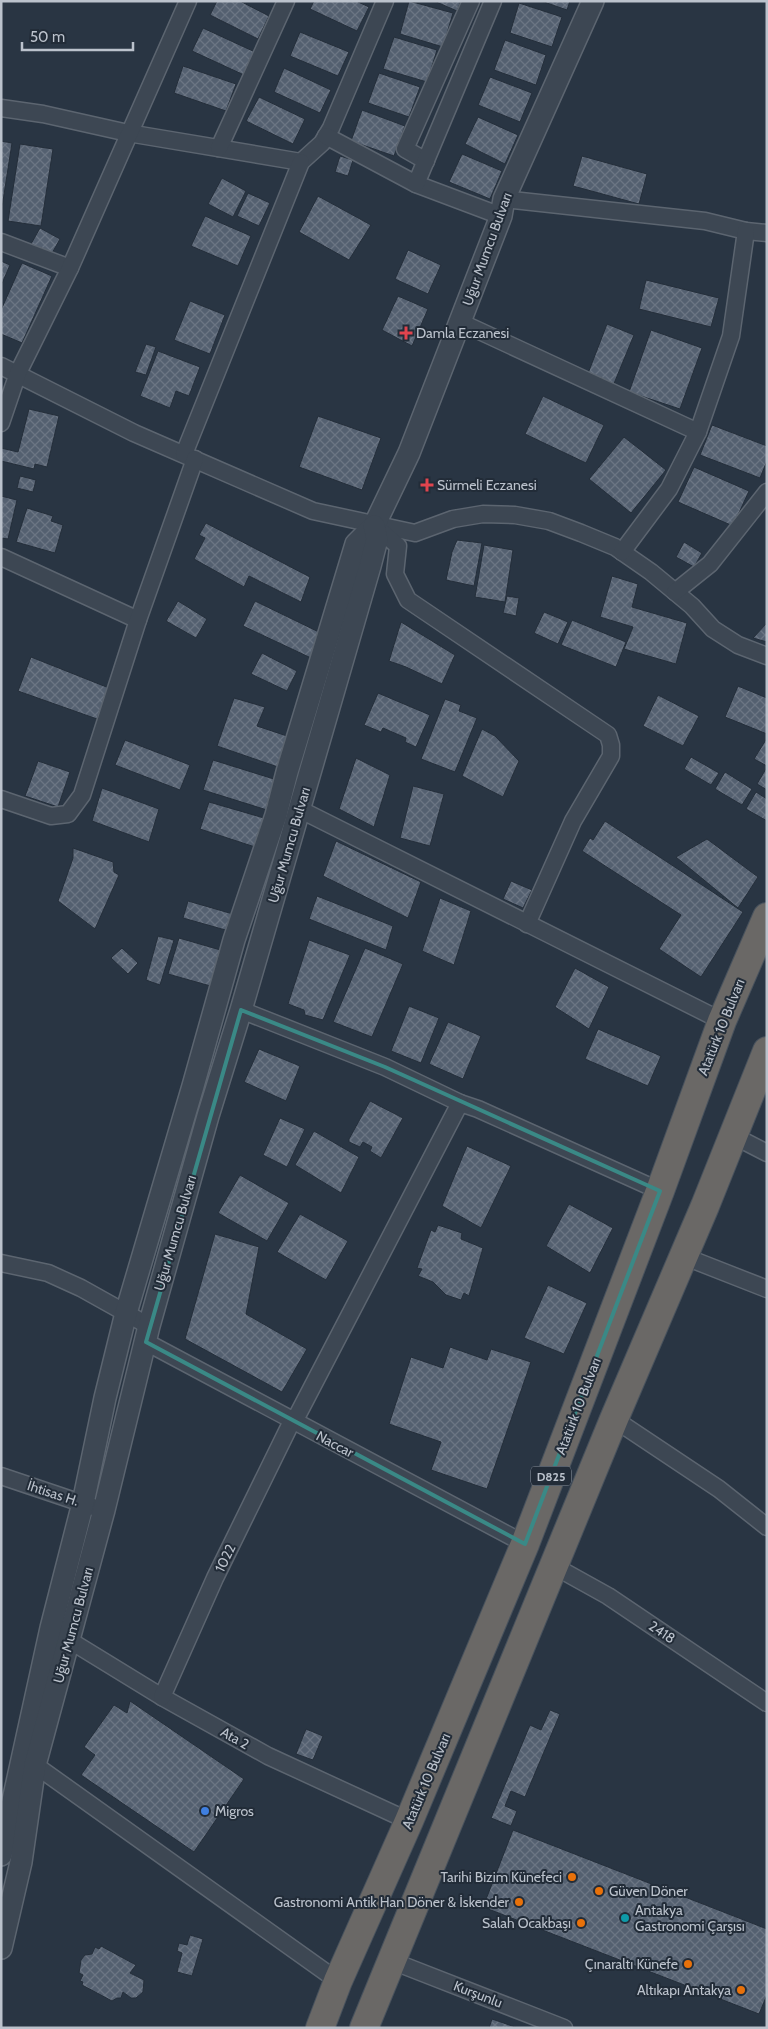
<svg xmlns="http://www.w3.org/2000/svg" width="768" height="2029" font-family="Cabin,sans-serif">
<style>
.building{fill:url(#building-cross-hatch);stroke:#242e3a}
.lines{fill:none;stroke-linecap:round;stroke-linejoin:round}
.minor-casing{stroke:#5c6570;stroke-width:19}
.tertiary-casing{stroke:#5c6570;stroke-width:24}
.trunk-casing{stroke:#48525d;stroke-width:30}
.minor{stroke:#3d4753;stroke-width:16}
.tertiary{stroke:#3d4753;stroke-width:21}
.trunk{stroke:#6a6866;stroke-width:28}
.marked{fill:none;stroke:#3a8986;stroke-width:4;stroke-linejoin:round}
.health-dot{fill:#e0444e;stroke:#222c38;stroke-width:2}
.shop-dot{fill:#3f7fe0;stroke:#222c38;stroke-width:2}
.food-dot{fill:#e8710a;stroke:#222c38;stroke-width:2}
.culture-dot{fill:#0f9aa8;stroke:#222c38;stroke-width:2}
.labels{text-anchor:middle;dominant-baseline:central;stroke-width:4;stroke-linejoin:round;paint-order:stroke}
.shield{fill:#222c38;stroke:#8d95a0;stroke-width:1}
.shield-label{font-size:12px;font-weight:bold;fill:#bbc2cc}
.street-label{font-size:14px;fill:#bbc2cc;stroke:#222c38}
.poi-label{font-size:14px;fill:#bbc2cc;stroke:#222c38;text-anchor:start}
</style>
<defs>
<pattern id="building-cross-hatch" width="8" height="8" patternUnits="userSpaceOnUse" patternTransform="scale(1.25)"><rect width="8" height="8" fill="#546070"/><path d="M0 0l8 8M0 8l8-8" fill="none" stroke="#6b7583"/></pattern>
</defs>
<rect width="100%" height="100%" fill="#293543"/>
<g class="building">
<polygon points="217,1 240,1 269,16 258,39 210,15"/>
<polygon points="314,1 356,1 369,7 357,31 310,9"/>
<polygon points="409,1 453,13 443,47 400,34"/>
<polygon points="434,1 461,1 457,11"/>
<polygon points="541,1 570,1 567,10"/>
<polygon points="519,3 562,17 552,47 510,33"/>
<polygon points="203,28 255,52 244,75 192,51"/>
<polygon points="300,32 349,52 338,76 290,56"/>
<polygon points="394,37 437,50 427,82 383,69"/>
<polygon points="505,40 546,55 536,85 494,70"/>
<polygon points="183,66 236,84 226,111 174,93"/>
<polygon points="284,68 331,90 320,113 274,92"/>
<polygon points="379,73 420,87 409,117 368,103"/>
<polygon points="490,77 532,93 520,122 478,105"/>
<polygon points="259,97 305,119 293,144 246,121"/>
<polygon points="362,110 405,126 394,156 351,141"/>
<polygon points="478,117 518,135 505,164 465,144"/>
<polygon points="1,141 12,143 1,214"/>
<polygon points="20,144 53,149 41,226 8,221"/>
<polygon points="462,154 502,171 490,199 449,182"/>
<polygon points="340,156 353,160 348,176 335,172"/>
<polygon points="582,156 647,174 639,204 573,186"/>
<polygon points="222,178 246,191 233,217 208,204"/>
<polygon points="248,193 270,203 259,226 237,216"/>
<polygon points="318,196 371,225 349,260 299,232"/>
<polygon points="205,216 251,236 238,266 191,246"/>
<polygon points="40,228 60,239 51,255 31,244"/>
<polygon points="408,250 441,265 428,294 395,279"/>
<polygon points="1,261 10,265 1,286"/>
<polygon points="22,263 52,276 22,343 1,334 1,310"/>
<polygon points="646,280 719,298 711,327 639,309"/>
<polygon points="398,296 428,309 412,346 382,330"/>
<polygon points="190,301 225,315 210,354 174,340"/>
<polygon points="607,324 634,335 613,386 587,376"/>
<polygon points="651,330 702,348 680,409 629,392"/>
<polygon points="146,344 156,347 146,375 135,372"/>
<polygon points="158,351 200,367 189,396 176,391 170,408 140,396"/>
<polygon points="543,396 604,425 586,463 525,434"/>
<polygon points="29,409 59,416 47,467 35,464 34,469 1,461 1,448 18,452"/>
<polygon points="318,416 381,438 362,490 299,467"/>
<polygon points="712,425 767,446 767,461 760,478 700,455"/>
<polygon points="624,437 666,470 631,513 589,479"/>
<polygon points="694,467 749,491 733,526 678,502"/>
<polygon points="20,476 36,480 33,492 17,488"/>
<polygon points="1,496 17,500 8,539 1,538"/>
<polygon points="27,508 53,516 51,521 63,525 55,553 16,542"/>
<polygon points="206,523 310,577 301,602 249,576 244,587 194,559 205,538 199,535"/>
<polygon points="457,540 482,543 474,586 446,580 452,552"/>
<polygon points="684,542 702,553 694,567 676,557"/>
<polygon points="484,545 513,550 505,602 475,597"/>
<polygon points="612,576 638,584 632,607 687,623 676,664 624,649 633,627 600,617"/>
<polygon points="507,596 519,598 516,616 503,613"/>
<polygon points="178,601 207,619 196,638 166,621"/>
<polygon points="255,601 323,634 311,658 243,626"/>
<polygon points="544,612 568,622 558,644 534,633"/>
<polygon points="572,620 626,642 616,667 561,645"/>
<polygon points="401,622 455,655 442,684 406,667 389,661"/>
<polygon points="767,623 767,642 753,638"/>
<polygon points="262,653 297,671 287,691 251,674"/>
<polygon points="31,657 109,688 97,719 18,691"/>
<polygon points="738,686 767,698 767,734 725,717"/>
<polygon points="378,693 430,715 416,747 405,742 406,738 383,728 381,732 364,725"/>
<polygon points="658,695 699,716 683,746 643,726"/>
<polygon points="234,698 265,707 257,726 287,736 278,767 217,746"/>
<polygon points="445,699 461,705 459,711 477,718 455,772 421,759"/>
<polygon points="482,729 495,736 519,761 503,797 462,776"/>
<polygon points="767,738 767,766 754,759"/>
<polygon points="125,740 190,765 180,790 115,765"/>
<polygon points="691,757 719,773 711,785 684,769"/>
<polygon points="356,758 390,775 374,827 339,809"/>
<polygon points="213,760 277,780 267,810 203,790"/>
<polygon points="38,761 70,772 58,807 25,796"/>
<polygon points="767,767 767,790 757,784"/>
<polygon points="725,772 752,789 742,805 715,789"/>
<polygon points="413,786 444,794 430,846 400,838"/>
<polygon points="102,788 159,809 149,842 92,821"/>
<polygon points="756,792 767,799 767,821 746,809"/>
<polygon points="209,802 264,818 255,847 200,829"/>
<polygon points="605,821 743,912 701,977 659,949 681,915 582,851 590,838 593,840"/>
<polygon points="707,839 758,877 738,908 676,857"/>
<polygon points="336,841 421,882 408,918 323,876"/>
<polygon points="73,848 113,862 114,872 119,875 95,929 58,901 73,858"/>
<polygon points="511,881 532,890 523,908 503,899"/>
<polygon points="317,896 393,926 386,950 309,919"/>
<polygon points="440,898 471,911 454,965 422,951"/>
<polygon points="188,901 233,914 229,931 183,918"/>
<polygon points="158,936 174,940 160,985 146,980"/>
<polygon points="179,938 224,951 214,987 168,974"/>
<polygon points="309,940 350,955 323,1020 305,1015 304,1010 288,1004"/>
<polygon points="122,948 138,963 128,974 111,958"/>
<polygon points="365,948 403,964 372,1037 333,1022"/>
<polygon points="575,968 609,987 589,1029 555,1007"/>
<polygon points="409,1006 439,1018 421,1063 391,1051"/>
<polygon points="448,1022 481,1036 463,1079 429,1064"/>
<polygon points="598,1029 661,1056 648,1086 585,1059"/>
<polygon points="259,1049 300,1066 286,1101 244,1082"/>
<polygon points="370,1101 403,1118 381,1158 370,1151 372,1147 363,1142 360,1147 349,1142 349,1139"/>
<polygon points="280,1118 305,1129 287,1167 263,1155"/>
<polygon points="314,1131 359,1157 341,1193 295,1165"/>
<polygon points="467,1146 511,1166 481,1228 442,1206"/>
<polygon points="240,1175 289,1203 267,1241 218,1213"/>
<polygon points="569,1204 613,1228 590,1273 546,1246"/>
<polygon points="300,1214 348,1241 326,1280 277,1252"/>
<polygon points="438,1225 462,1233 461,1239 483,1248 469,1296 464,1293 461,1300 446,1295 433,1282 418,1276 422,1269 417,1268 431,1230 435,1232"/>
<polygon points="215,1234 259,1247 246,1314 307,1349 282,1392 185,1339"/>
<polygon points="548,1285 587,1303 564,1354 524,1338"/>
<polygon points="450,1347 487,1360 491,1349 531,1362 487,1489 431,1470 441,1442 389,1424 411,1357 443,1368"/>
<polygon points="130,1701 244,1779 194,1852 81,1775 95,1755 84,1747 114,1705 127,1713"/>
<polygon points="550,1710 560,1714 525,1797 511,1791 505,1806 517,1811 511,1826 491,1818 530,1725 541,1730"/>
<polygon points="306,1729 323,1736 313,1760 296,1754"/>
<polygon points="513,1830 767,1929 767,1995 759,2014 483,1907"/>
<polygon points="190,1935 203,1939 192,1976 177,1972 182,1953 177,1951 179,1943 187,1945"/>
<polygon points="101,1946 136,1965 130,1973 144,1980 143,1992 136,1998 131,1998 123,1992 121,1998 117,1998 112,2001 82,1985 83,1982 80,1981 83,1975 79,1973 81,1960 85,1955 92,1954 95,1947 99,1949"/>
<polygon points="492,2019 518,2028 489,2028"/>
</g>
<g class="lines">
<defs>
<g id="minor">
<polyline points="1,108 43,114 128,133 301,162 322,143 331,128 385,1"/>
<polyline points="326,136 416,184 501,216"/>
<polyline points="219,148 286,1"/>
<polyline points="426,161 405,149 471,1"/>
<polyline points="416,184 493,1"/>
<polyline points="504,199 705,221 746,231 767,233"/>
<polyline points="1,242 70,268"/>
<polyline points="460,322 698,432"/>
<polyline points="1,366 134,433 313,511 415,533 453,519 483,514 515,515 549,521 581,533 615,547 651,572 692,606 713,629 738,645 767,656"/>
<polyline points="1,423 18,373 70,268 188,1"/>
<polyline points="184,454 301,162"/>
<polyline points="376,527 398,546 395,574 408,600 608,735 611,745 611,756 573,821 527,924"/>
<polyline points="622,552 669,489 698,432 731,336 746,231"/>
<polyline points="1,557 138,620"/>
<polyline points="675,592 710,564 767,492"/>
<polyline points="1,799 51,816 68,814 82,795 138,620 195,459"/>
<polyline points="299,809 722,1021"/>
<polyline points="241,1010 385,1067 460,1103 478,1109 660,1191"/>
<polyline points="732,1135 767,1153"/>
<polyline points="683,1256 767,1289"/>
<polyline points="1,1263 48,1273 81,1288 149,1326"/>
<polyline points="146,1342 525,1544"/>
<polyline points="614,1419 719,1489 767,1527"/>
<polyline points="1,1476 93,1507"/>
<polyline points="554,1566 608,1596 767,1703"/>
<polyline points="69,1640 162,1697 268,1756 409,1821"/>
<polyline points="162,1697 215,1578 292,1421 296,1418 460,1103"/>
<polyline points="35,1765 338,1981"/>
<polyline points="392,1961 564,2028"/>
</g>
<g id="tertiary">
<polyline points="1,1855 51,1628 83,1503 105,1398 126,1313 193,1086 234,940 276,815 287,772 356,544 374,526 409,453 501,216 504,199 593,1"/>
<polyline points="1,1948 21,1862 35,1765 104,1510 149,1326 208,1116 241,1010 370,566 377,539 374,526"/>
</g>
<g id="trunk">
<polyline points="320,2028 338,1981 409,1821 525,1544 660,1191 722,1021 767,917"/>
<polyline points="364,2028 614,1419 705,1206 767,1051"/>
</g>
</defs>
<use href="#minor" class="minor-casing"/>
<use href="#tertiary" class="tertiary-casing"/>
<use href="#trunk" class="trunk-casing"/>
<use href="#minor" class="minor"/>
<use href="#tertiary" class="tertiary"/>
<use href="#trunk" class="trunk"/>
</g>
<path class="marked" d="M241,1010l144,57 275,124 -135,353 -379,-202z"/>
<g class="health-dot">
<path d="M403.5 325.5h5v5h5v5h-5v5h-5v-5h-5v-5h5z"/>
<path d="M424.5 477.5h5v5h5v5h-5v5h-5v-5h-5v-5h5z"/>
</g>
<circle class="shop-dot" cx="205" cy="1811" r="5"/>
<g class="food-dot">
<circle cx="572" cy="1877" r="5"/>
<circle cx="599" cy="1891" r="5"/>
<circle cx="519" cy="1902" r="5"/>
<circle cx="581" cy="1923" r="5"/>
<circle cx="688" cy="1964" r="5"/>
<circle cx="741" cy="1990" r="5"/>
</g>
<circle class="culture-dot" cx="625" cy="1918" r="5"/>
<g class="labels">
<rect class="shield" x="531" y="1466.5" width="40" height="19" rx="4"/>
<g class="shield-label">
<text x="551" y="1476">D825</text>
</g>
<g class="street-label">
<text transform="translate(487 249) rotate(-70)">Uğur Mumcu Bulvarı</text>
<text transform="translate(289 845) rotate(-74)">Uğur Mumcu Bulvarı</text>
<text transform="translate(721 1027) rotate(-68)">Atatürk 10 Bulvarı</text>
<text transform="translate(175 1233) rotate(-74)">Uğur Mumcu Bulvarı</text>
<text transform="translate(578 1406) rotate(-69)">Atatürk 10 Bulvarı</text>
<text transform="translate(335 1444) rotate(28)">Naccar</text>
<text transform="translate(53 1493) rotate(18)">İhtisas H.</text>
<text transform="translate(225 1558) rotate(-64)">1022</text>
<text transform="translate(73 1625) rotate(-75)">Uğur Mumcu Bulvarı</text>
<text transform="translate(662 1632) rotate(34)">2418</text>
<text transform="translate(235 1738) rotate(29)">Ata 2</text>
<text transform="translate(426 1781) rotate(-67)">Atatürk 10 Bulvarı</text>
<text transform="translate(478 1994) rotate(21)">Kurşunlu</text>
</g>
<g class="poi-label">
<text x="416" y="333">Damla Eczanesi</text>
<text x="437" y="485">Sürmeli Eczanesi</text>
<text x="215" y="1811">Migros</text>
<text x="562" y="1877" text-anchor="end">Tarihi Bizim Künefeci</text>
<text x="609" y="1891">Güven Döner</text>
<text x="509" y="1902" text-anchor="end">Gastronomi Antik Han Döner &amp; İskender</text>
<text x="635" y="1910">Antakya<tspan x="635" dy="16">Gastronomi Çarşısı</tspan></text>
<text x="571" y="1923" text-anchor="end">Salah Ocakbaşı</text>
<text x="678" y="1964" text-anchor="end">Çınaraltı Künefe</text>
<text x="731" y="1990" text-anchor="end">Altıkapı Antakya</text>
</g>
</g>
<rect width="768" height="2029" fill="none" stroke="#bbc2cc" stroke-width="5"/>
<path d="M22 42v8h111v-8" fill="none" stroke="#bbc2cc" stroke-width="2.5"/>
<text x="30" y="42" font-size="15" fill="#bbc2cc" stroke="#222c38" stroke-width="4" paint-order="stroke">50 m</text>
</svg>
